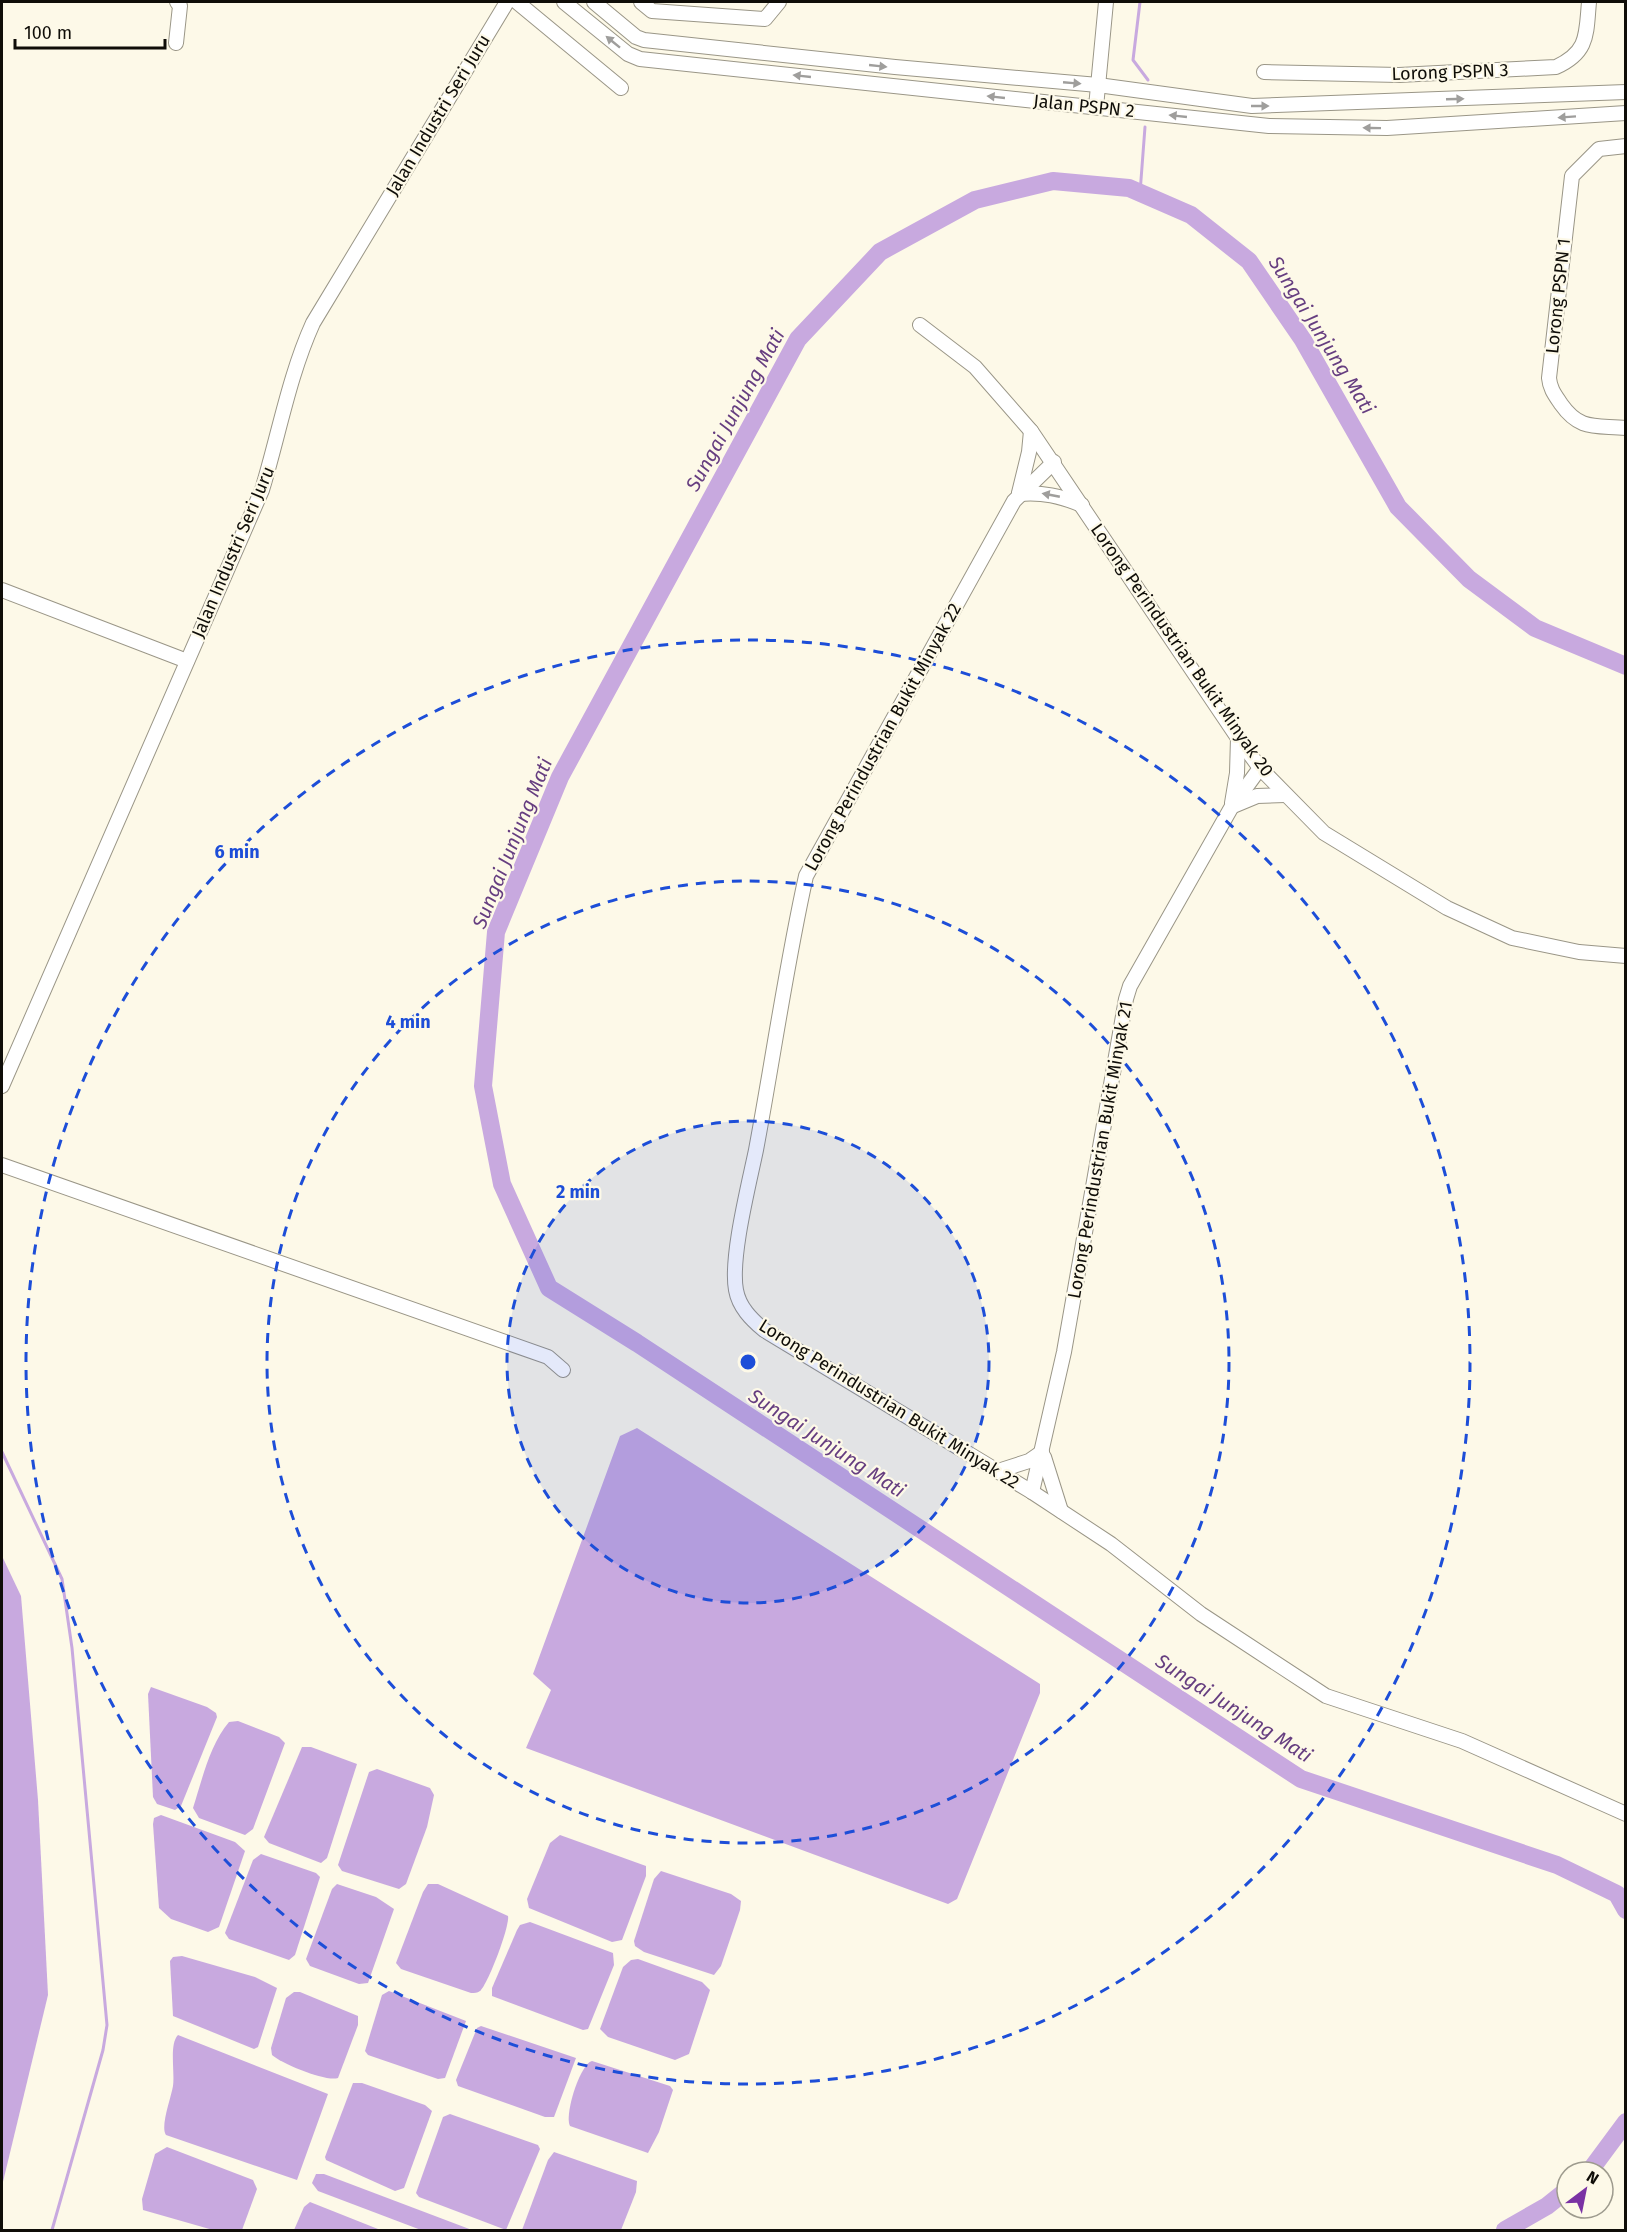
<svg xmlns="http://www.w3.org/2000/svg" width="1627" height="2232" font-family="'Fira Sans',sans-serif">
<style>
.water{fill:#c8a9df}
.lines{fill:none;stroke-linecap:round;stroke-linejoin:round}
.stream{stroke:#c8a9df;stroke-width:3}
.river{stroke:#c8a9df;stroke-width:18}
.minor-casing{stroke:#9a9687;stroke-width:16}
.minor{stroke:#fff;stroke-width:14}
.oneway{fill:#9f9e9c}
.ring{fill:none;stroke:#1d4ed8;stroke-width:3;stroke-dasharray:10 8}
.labels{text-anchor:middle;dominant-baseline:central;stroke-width:4.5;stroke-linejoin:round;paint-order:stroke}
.street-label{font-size:18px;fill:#0f0d08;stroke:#fdf9e8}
.water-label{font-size:20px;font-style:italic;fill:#663e80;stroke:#fdf9e8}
.centre{fill:#1d4ed8;stroke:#fdf9e8;stroke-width:3}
.ring-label{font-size:18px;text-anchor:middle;font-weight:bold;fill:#1d4ed8;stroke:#fdf9e8;stroke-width:4.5;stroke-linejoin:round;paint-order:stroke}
</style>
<rect width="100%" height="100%" fill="#fdf9e8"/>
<g class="water">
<polygon points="637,1428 1040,1684 1040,1693 957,1899 948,1904 526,1748 551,1690 533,1674 620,1436"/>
<polygon points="2,1556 21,1596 38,1800 48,1995 2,2186"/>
<polygon points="151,1687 207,1707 216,1713 217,1717 181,1806 175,1810 157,1804 153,1797 148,1694"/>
<path d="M238,1721l41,16 6,6 -32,86 -8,6 -46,-17 -6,-10c9,-28 17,-64 36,-86z"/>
<polygon points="302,1747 311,1747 357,1764 327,1858 321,1863 269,1843 264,1837"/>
<polygon points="377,1769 430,1788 434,1795 427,1827 406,1884 399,1889 342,1871 338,1865 369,1772"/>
<polygon points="161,1815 235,1842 245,1851 219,1927 208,1932 171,1919 159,1908 153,1824 154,1818"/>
<polygon points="560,1835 646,1866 646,1876 622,1940 612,1942 529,1908 527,1899 550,1843"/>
<polygon points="261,1854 316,1873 320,1877 295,1955 289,1960 229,1939 225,1933 253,1860"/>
<polygon points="661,1871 731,1894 741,1901 740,1910 721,1966 714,1975 644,1952 635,1946 634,1941 654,1879"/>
<polygon points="337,1884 376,1897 394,1909 368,1983 359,1984 310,1966 306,1959 332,1889"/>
<path d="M428,1884h10l70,32c2,10 -20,68 -28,75 -3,2 -5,2 -9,2l-70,-24 -5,-6 27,-71z"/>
<polygon points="530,1922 613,1953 614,1965 588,2029 583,2030 492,1996 492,1988 517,1930 520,1925"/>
<polygon points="182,1956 255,1977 277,1988 258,2047 254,2049 173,2016 170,1961 173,1957"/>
<polygon points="638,1959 702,1982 710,1990 689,2054 675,2060 608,2037 600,2029 623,1967 631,1960"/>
<polygon points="389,1991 466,2021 445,2078 438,2079 368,2055 365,2051 382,1995"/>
<path d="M294,1992h6l58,24v9l-20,53c-12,4 -56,-14 -66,-23l-1,-7 15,-50z"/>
<polygon points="481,2026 576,2058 554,2117 545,2117 458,2086 456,2080 477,2028"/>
<path d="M178,2035l150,59 -31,86 -131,-45c-6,-8 5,-37 7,-49 2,-14 -4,-42 5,-51z"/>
<path d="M592,2061l78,25 3,4 -14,42 -11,21 -78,-27c-6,-11 10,-62 22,-65z"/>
<polygon points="353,2083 362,2083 425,2105 432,2111 404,2188 395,2191 326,2160 325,2157"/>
<polygon points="450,2114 538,2145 540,2149 506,2230 419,2197 416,2193 443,2117"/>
<polygon points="167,2147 253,2180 257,2189 242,2230 213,2230 143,2210 142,2199 155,2154"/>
<polygon points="554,2152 637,2181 636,2192 621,2230 522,2230 548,2160"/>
<polygon points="316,2174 324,2174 472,2230 421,2230 318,2191 312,2183"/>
<polygon points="310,2202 378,2229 380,2230 294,2230 304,2207"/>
</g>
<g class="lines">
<g class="stream">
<polyline points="1140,2 1133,60 1148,80"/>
<polyline points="1140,193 1145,127"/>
<polyline points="2,1452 62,1579 72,1648 107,2025 103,2050 52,2230"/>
</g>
<g class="river">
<polyline points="1626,666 1535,628 1469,579 1398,507 1303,340 1249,261 1191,215 1129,188 1053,181 975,200 880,252 798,339 560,777 496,932 483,1086 502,1184 549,1288 637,1343 1301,1779 1557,1865 1617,1894 1626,1910"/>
<polyline points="1589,2172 1626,2122"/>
<polyline points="1505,2230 1547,2206 1567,2190"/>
</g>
<defs>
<g id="minor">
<polyline points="517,2 621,88"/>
<polyline points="564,2 628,54 640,59 1269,126 1387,128 1626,113"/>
<polyline points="594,2 636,37 644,40 895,67 1098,85 1252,106 1626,92"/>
<polyline points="641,2 652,11 765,19 779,2"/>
<polyline points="176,43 180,6 177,2"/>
<path d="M1264,72l135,3 157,-8c33,-15 30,-33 33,-65"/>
<polyline points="1096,107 1106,2"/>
<path d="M1626,146l-27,3 -27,27 -23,202c1,11 6,17 12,26 19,27 34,21 65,24"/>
<polyline points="920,325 975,367 1031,431 1238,738 1260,768 1324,833 1447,908 1512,938 1579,952 1626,956"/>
<path d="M1054,462l-40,39 -208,375c-20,90 -33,183 -50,274 -7,34 -26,108 -20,140 3,17 15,29 28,40l268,162 79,52 90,70 125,82 136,45 164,73"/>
<polyline points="1019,493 1029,452 1031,431"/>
<path d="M1019,494c24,-2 41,2 63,11"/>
<polyline points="2,590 187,661"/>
<polyline points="1232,803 1237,773 1238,738"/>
<polyline points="1233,806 1257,796 1285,795"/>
<path d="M2,1086l260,-596c17,-56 27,-114 51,-167l194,-321"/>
<polyline points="2,1165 548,1357 563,1370"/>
<polyline points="1044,1457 1061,1511"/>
<polyline points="998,1471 1029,1461 1042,1452"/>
<polyline points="1032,1492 1064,1352 1126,999 1130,986 1231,808 1260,768"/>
</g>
</defs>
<use href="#minor" class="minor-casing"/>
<use href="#minor" class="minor"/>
</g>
<defs><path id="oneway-solid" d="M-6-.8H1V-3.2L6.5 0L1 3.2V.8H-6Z" transform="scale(1.5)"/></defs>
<g class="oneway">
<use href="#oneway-solid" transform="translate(613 42) rotate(-141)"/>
<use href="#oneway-solid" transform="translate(878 66) rotate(6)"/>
<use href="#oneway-solid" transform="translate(802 76) rotate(-174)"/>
<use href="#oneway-solid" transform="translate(1072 83) rotate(5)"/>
<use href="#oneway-solid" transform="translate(996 97) rotate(-174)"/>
<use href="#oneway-solid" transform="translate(1455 99) rotate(-2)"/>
<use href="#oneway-solid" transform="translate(1260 106)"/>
<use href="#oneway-solid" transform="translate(1178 116) rotate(-174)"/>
<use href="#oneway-solid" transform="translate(1567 117) rotate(176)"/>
<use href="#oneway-solid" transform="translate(1372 128) rotate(-179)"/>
<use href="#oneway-solid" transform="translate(1051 495) rotate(-169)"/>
</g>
<circle cx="748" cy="1362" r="241" fill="#1d4ed8" fill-opacity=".12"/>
<g class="ring">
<circle cx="748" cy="1362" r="241"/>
<circle cx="748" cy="1362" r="481"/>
<circle cx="748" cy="1362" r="722"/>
</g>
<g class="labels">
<g class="street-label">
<text transform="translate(1450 72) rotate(-2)">Lorong PSPN 3</text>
<text transform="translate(1084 106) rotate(6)">Jalan PSPN 2</text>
<text transform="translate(438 115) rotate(-59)">Jalan Industri Seri Juru</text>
<text transform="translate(1558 296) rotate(-84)">Lorong PSPN 1</text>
<text transform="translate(233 552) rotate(-67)">Jalan Industri Seri Juru</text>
<text transform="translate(1182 650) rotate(55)">Lorong Perindustrian Bukit Minyak 20</text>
<text transform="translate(883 737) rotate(-61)">Lorong Perindustrian Bukit Minyak 22</text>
<text transform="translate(1100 1150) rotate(-80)">Lorong Perindustrian Bukit Minyak 21</text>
<text transform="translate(889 1404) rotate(32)">Lorong Perindustrian Bukit Minyak 22</text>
</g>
<g class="water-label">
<text transform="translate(1322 335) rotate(58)">Sungai Junjung Mati</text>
<text transform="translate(735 410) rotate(-61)">Sungai Junjung Mati</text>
<text transform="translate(512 843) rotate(-68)">Sungai Junjung Mati</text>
<text transform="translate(827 1443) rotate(33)">Sungai Junjung Mati</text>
<text transform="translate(1234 1708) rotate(33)">Sungai Junjung Mati</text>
</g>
</g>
<circle cx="748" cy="1362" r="9" class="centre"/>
<g class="ring-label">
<text x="237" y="858">6 min</text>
<text x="408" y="1028">4 min</text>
<text x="578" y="1198">2 min</text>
</g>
<rect width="1627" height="2232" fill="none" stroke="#0f0d08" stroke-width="6"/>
<g transform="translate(1585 2190) rotate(32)"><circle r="28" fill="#fdf9e8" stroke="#9e9b8e" stroke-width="1.5"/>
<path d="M0-4.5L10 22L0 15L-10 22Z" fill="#7a32a4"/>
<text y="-9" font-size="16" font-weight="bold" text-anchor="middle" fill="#0f0d08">N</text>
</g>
<path d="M15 39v9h150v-9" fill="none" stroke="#0f0d08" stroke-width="3"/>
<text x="24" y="39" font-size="18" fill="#0f0d08" stroke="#fdf9e8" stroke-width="4.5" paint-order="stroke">100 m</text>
</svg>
